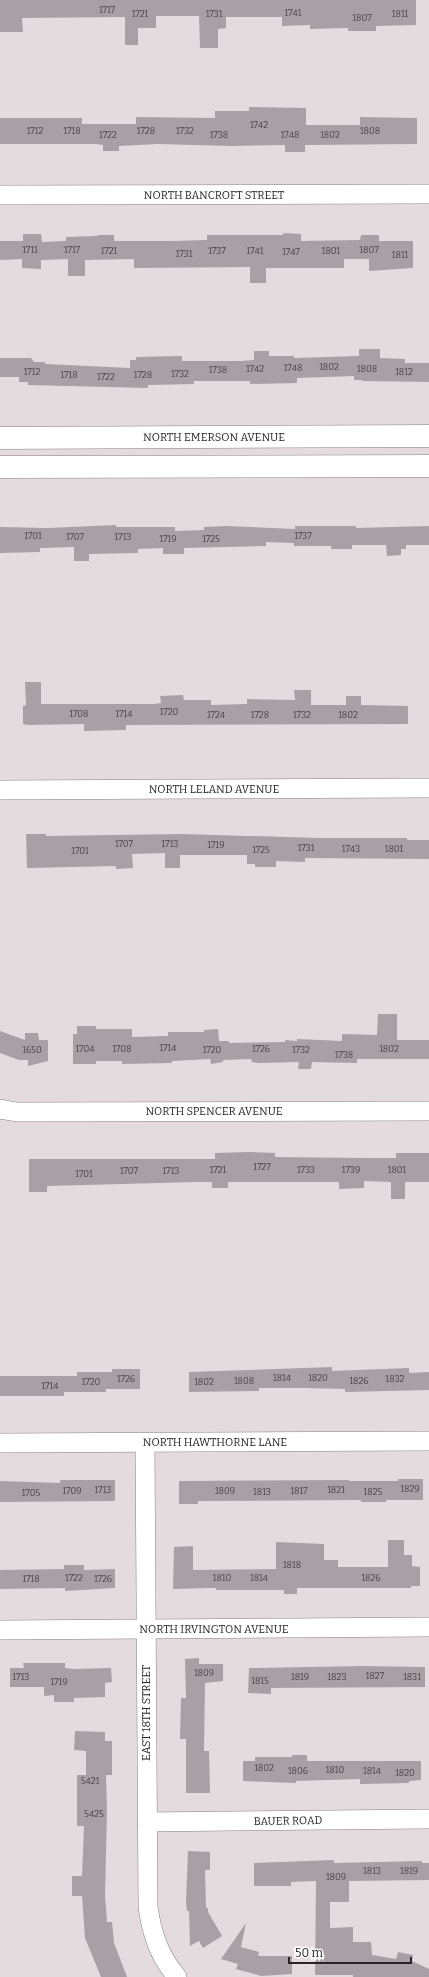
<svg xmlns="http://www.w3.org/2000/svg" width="429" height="1977" font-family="Bitter,serif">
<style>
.building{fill:#a8a0a4}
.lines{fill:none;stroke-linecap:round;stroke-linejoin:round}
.minor-casing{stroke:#877f82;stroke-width:20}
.major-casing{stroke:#877f82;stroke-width:23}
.minor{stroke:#fff;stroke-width:19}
.major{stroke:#fff;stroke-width:22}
.labels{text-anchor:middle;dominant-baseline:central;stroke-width:4;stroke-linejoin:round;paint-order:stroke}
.number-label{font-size:9px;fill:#494446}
.street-label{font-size:11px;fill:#292527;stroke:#fff}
</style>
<rect width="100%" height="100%" fill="#e4dbdf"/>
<g class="building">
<polygon points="0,0 416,0 416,25 376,26 376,31 348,31 348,28 310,29 310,25 282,26 282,17 226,17 226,28 218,29 218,48 200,48 199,16 156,16 156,28 138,28 138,45 125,45 125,17 22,18 23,32 0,32"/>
<polygon points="249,107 306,108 306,125 360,125 360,117 417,118 417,144 305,145 305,152 285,152 285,145 231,146 157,144 119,146 119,151 103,151 103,145 96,144 0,144 0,118 82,118 82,124 136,124 136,117 215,118 215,111 249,111"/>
<polygon points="283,233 301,234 301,241 360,240 361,235 379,235 379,241 413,241 413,268 369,271 369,259 344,259 344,268 266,268 266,283 250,283 250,267 134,268 134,259 85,260 85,276 68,276 68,259 41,260 41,269 22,268 22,259 0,260 0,241 23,241 23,234 41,234 42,242 66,241 66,237 97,236 99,235 114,235 114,241 173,241 207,240 207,235 283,235"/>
<polygon points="359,349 380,349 380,358 405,359 405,363 429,363 429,382 362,381 362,380 354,380 354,376 297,378 297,383 250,384 250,381 194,381 194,384 148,385 148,388 28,385 28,382 19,382 19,377 0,377 0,358 31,358 34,362 45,362 45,364 130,368 130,360 136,360 136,357 182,356 182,361 241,361 254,360 254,351 269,351 269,356 294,356 294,358 359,356"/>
<polygon points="116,525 116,527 175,527 175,531 204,530 204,527 227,526 295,529 295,526 356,526 356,528 429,526 429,545 406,545 406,549 401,549 401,555 387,556 386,545 352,545 352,549 331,549 331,546 294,546 294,543 266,542 266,546 184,548 184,554 163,554 163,548 138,549 138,553 89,554 89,561 74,561 74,547 40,548 40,552 0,553 0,527 48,528"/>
<polygon points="25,682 41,682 41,704 154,704 161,703 160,696 183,695 184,700 211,700 211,705 247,704 247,699 295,700 294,690 311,690 311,705 346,705 346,696 361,696 361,705 408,706 408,724 126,725 126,730 84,731 84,724 29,725 23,724 23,706 26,705"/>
<polygon points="26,834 46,834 46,836 182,834 320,838 407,838 407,840 429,840 429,859 305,858 305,862 276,861 276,867 255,867 255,864 247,864 247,855 180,855 180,868 165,868 165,853 132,854 133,868 116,869 116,866 27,868"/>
<polygon points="378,1014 397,1014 397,1040 429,1040 429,1059 357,1059 357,1063 312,1062 311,1069 298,1069 299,1062 258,1063 252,1062 251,1059 223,1060 223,1062 211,1064 210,1059 172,1061 172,1063 122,1064 122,1061 96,1061 96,1064 73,1064 73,1034 77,1034 77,1026 96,1026 96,1029 132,1029 132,1037 168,1036 168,1032 204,1032 204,1030 218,1029 219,1041 229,1041 229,1043 285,1042 285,1040 297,1041 297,1039 342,1041 342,1034 377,1035"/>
<polygon points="0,1031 25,1040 25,1033 38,1033 39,1040 48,1040 48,1061 28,1066 28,1060 19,1060 0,1053"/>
<polygon points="249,1152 275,1153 275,1157 364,1158 396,1158 396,1153 429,1153 429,1182 405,1182 405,1199 391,1199 391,1182 364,1181 364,1188 339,1189 339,1182 228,1182 228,1188 212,1188 212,1182 196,1182 47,1186 47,1192 29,1192 29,1159 215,1159 215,1153"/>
<polygon points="332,1367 332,1371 409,1368 409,1373 429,1372 429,1390 345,1392 345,1389 304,1388 259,1388 259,1391 189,1392 189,1372"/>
<polygon points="112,1369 140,1369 140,1389 106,1389 106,1392 64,1392 64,1396 0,1396 0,1376 77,1376 77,1372 112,1372"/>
<polygon points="398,1479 423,1479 423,1500 386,1500 386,1502 361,1502 361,1500 198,1501 198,1504 179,1504 179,1481 349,1480 349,1481 398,1481"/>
<polygon points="60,1480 115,1480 115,1501 0,1502 0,1481 60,1483"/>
<polygon points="388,1540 404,1540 404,1555 412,1555 412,1566 420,1567 420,1586 411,1586 411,1588 297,1588 297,1594 284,1594 284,1590 216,1590 216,1588 211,1588 173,1589 174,1547 193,1546 193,1570 276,1569 276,1542 324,1544 324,1560 338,1560 338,1567 388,1567"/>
<polygon points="64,1565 84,1565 84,1570 115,1569 115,1588 65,1591 65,1588 0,1589 0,1570 64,1569"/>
<polygon points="199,1658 199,1664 223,1664 223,1681 205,1683 204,1751 209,1751 210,1793 186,1793 186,1739 180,1739 181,1698 186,1698 185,1659"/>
<polygon points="23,1663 65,1663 65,1668 74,1669 111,1668 112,1682 105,1683 105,1697 74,1698 74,1702 54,1702 54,1695 44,1696 44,1687 10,1687 10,1668 24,1668"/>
<polygon points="362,1666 425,1667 425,1687 271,1688 271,1694 248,1693 249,1668"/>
<polygon points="75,1731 105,1732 105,1741 112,1741 112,1775 106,1775 107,1808 105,1896 107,1922 112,1922 114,1943 127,1977 101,1977 85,1938 82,1896 72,1896 72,1876 82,1876 84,1826 77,1826 77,1775 86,1775 86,1751 74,1750"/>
<polygon points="292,1755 307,1755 307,1761 421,1761 421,1780 409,1781 409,1783 360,1784 360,1779 296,1781 296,1783 243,1781 243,1761 255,1761 255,1757 292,1757"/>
<polygon points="188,1851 210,1852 210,1870 205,1870 206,1908 208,1908 208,1912 222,1936 203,1948 199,1941 190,1946 189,1911 187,1911 186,1902"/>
<polygon points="334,1860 334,1863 422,1861 422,1863 429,1863 429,1880 349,1881 349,1902 330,1902 330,1928 353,1927 353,1942 371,1942 372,1955 396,1959 398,1952 413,1955 412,1961 429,1969 429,1977 353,1977 353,1975 315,1975 316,1881 291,1882 291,1886 254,1886 254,1863"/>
<polygon points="246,1923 241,1947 259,1952 258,1956 292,1956 292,1974 261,1976 236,1969 238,1964 221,1959"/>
</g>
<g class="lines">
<defs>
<g id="minor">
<polyline points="0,195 429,194"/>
<polyline points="0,790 429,788"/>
<polyline points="0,1109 17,1112 429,1111"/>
<polyline points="0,1443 429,1441"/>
<path d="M145,1443l3,464c4,27 11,49 29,70"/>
<polyline points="0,1630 429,1627"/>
<polyline points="147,1822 429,1819"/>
</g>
<g id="major">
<polyline points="0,438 429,436"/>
<polyline points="0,467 429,466"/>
</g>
</defs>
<use href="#minor" class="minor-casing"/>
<use href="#major" class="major-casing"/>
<use href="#minor" class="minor"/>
<use href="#major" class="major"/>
</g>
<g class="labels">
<g class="number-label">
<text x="107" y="10">1717</text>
<text x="293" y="13">1741</text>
<text x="140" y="14">1721</text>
<text x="214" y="14">1731</text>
<text x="400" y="14">1811</text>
<text x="362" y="18">1807</text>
<text x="259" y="125">1742</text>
<text x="35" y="131">1712</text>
<text x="72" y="131">1718</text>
<text x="146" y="131">1728</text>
<text x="185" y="131">1732</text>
<text x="370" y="131">1808</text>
<text x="108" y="135">1722</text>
<text x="219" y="135">1738</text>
<text x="290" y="135">1748</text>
<text x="330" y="135">1802</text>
<text x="30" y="250">1711</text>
<text x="72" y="250">1717</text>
<text x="369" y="250">1807</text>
<text x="109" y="251">1721</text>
<text x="217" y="251">1737</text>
<text x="255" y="251">1741</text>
<text x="331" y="251">1801</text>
<text x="291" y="252">1747</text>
<text x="184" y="254">1731</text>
<text x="400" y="255">1811</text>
<text x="329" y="367">1802</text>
<text x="293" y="368">1748</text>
<text x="255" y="369">1742</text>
<text x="367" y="369">1808</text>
<text x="218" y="370">1738</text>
<text x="32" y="372">1712</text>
<text x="404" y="372">1812</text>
<text x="180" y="374">1732</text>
<text x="69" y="375">1718</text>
<text x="143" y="375">1728</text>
<text x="106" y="377">1722</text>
<text x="33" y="536">1701</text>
<text x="303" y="536">1737</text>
<text x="75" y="537">1707</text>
<text x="123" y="537">1713</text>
<text x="168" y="539">1719</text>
<text x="211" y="539">1725</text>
<text x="169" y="712">1720</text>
<text x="79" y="714">1708</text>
<text x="124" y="714">1714</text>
<text x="216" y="715">1724</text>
<text x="260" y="715">1728</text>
<text x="302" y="715">1732</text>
<text x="348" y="715">1802</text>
<text x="124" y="844">1707</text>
<text x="170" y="844">1713</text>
<text x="216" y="845">1719</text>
<text x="306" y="848">1731</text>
<text x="351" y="849">1743</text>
<text x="394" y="849">1801</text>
<text x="261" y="850">1725</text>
<text x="80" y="851">1701</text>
<text x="168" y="1048">1714</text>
<text x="85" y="1049">1704</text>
<text x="122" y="1049">1708</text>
<text x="261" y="1049">1726</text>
<text x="389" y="1049">1802</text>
<text x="32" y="1050">1650</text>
<text x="212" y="1050">1720</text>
<text x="301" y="1050">1732</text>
<text x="344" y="1055">1738</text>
<text x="262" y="1167">1727</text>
<text x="218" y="1170">1721</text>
<text x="306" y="1170">1733</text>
<text x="351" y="1170">1739</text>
<text x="397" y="1170">1801</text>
<text x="129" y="1171">1707</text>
<text x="171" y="1171">1713</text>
<text x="84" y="1174">1701</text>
<text x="282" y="1378">1814</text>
<text x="318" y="1378">1820</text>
<text x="126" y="1379">1726</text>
<text x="395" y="1379">1832</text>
<text x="244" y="1381">1808</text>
<text x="359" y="1381">1826</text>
<text x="91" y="1382">1720</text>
<text x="204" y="1382">1802</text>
<text x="50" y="1386">1714</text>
<text x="410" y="1489">1829</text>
<text x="103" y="1490">1713</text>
<text x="336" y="1490">1821</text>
<text x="72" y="1491">1709</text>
<text x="225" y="1491">1809</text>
<text x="299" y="1491">1817</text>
<text x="262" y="1492">1813</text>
<text x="373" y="1492">1825</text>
<text x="31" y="1493">1705</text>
<text x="292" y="1565">1818</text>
<text x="74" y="1578">1722</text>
<text x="222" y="1578">1810</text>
<text x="259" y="1578">1814</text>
<text x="371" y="1578">1826</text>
<text x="31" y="1579">1718</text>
<text x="103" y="1579">1726</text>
<text x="204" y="1673">1809</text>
<text x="375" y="1676">1827</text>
<text x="21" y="1677">1713</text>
<text x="300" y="1677">1819</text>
<text x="337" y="1677">1823</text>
<text x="412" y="1677">1831</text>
<text x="260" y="1681">1815</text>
<text x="59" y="1682">1719</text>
<text x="264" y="1768">1802</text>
<text x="335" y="1770">1810</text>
<text x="298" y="1771">1806</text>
<text x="372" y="1771">1814</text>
<text x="405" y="1773">1820</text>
<text x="90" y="1781">5421</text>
<text x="94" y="1814">5425</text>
<text x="372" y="1871">1813</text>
<text x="409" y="1871">1819</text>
<text x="336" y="1877">1809</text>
</g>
<g class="street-label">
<text x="214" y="195">NORTH BANCROFT STREET</text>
<text x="214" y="437">NORTH EMERSON AVENUE</text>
<text x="214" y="789">NORTH LELAND AVENUE</text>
<text x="214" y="1111">NORTH SPENCER AVENUE</text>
<text x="215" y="1442">NORTH HAWTHORNE LANE</text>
<text x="214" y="1629">NORTH IRVINGTON AVENUE</text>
<text transform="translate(146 1713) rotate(-90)">EAST 18TH STREET</text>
<text transform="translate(288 1821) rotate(-1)">BAUER ROAD</text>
</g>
</g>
<path d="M289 1957v6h122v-6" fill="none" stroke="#292527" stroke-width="2"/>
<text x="295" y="1957" font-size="12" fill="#292527" stroke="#ffffff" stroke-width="3" paint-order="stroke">50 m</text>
</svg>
